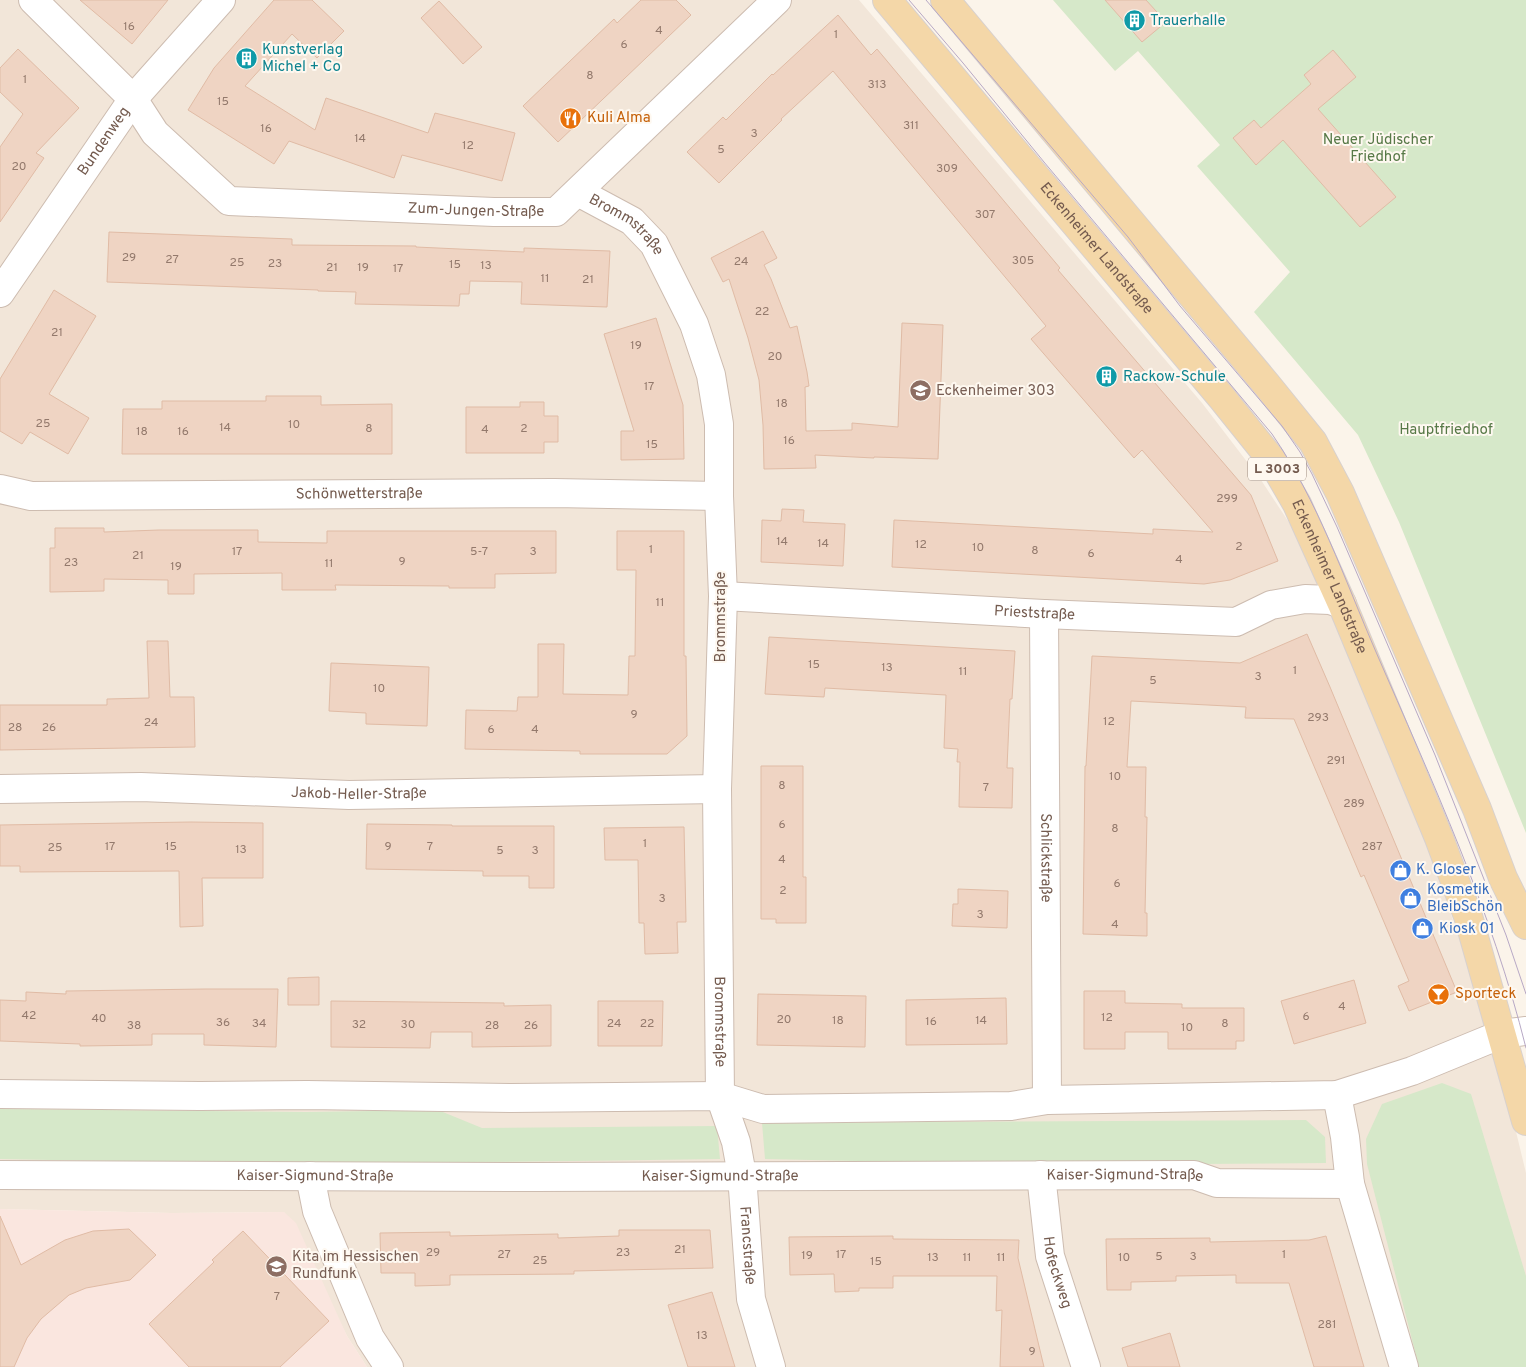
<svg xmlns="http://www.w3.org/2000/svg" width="1526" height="1367" font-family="Overpass,sans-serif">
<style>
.residential{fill:#f2e6d9}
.commercial{fill:#fae6df}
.green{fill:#d6e8c9}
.building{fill:#efd4c3;stroke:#e0bba5}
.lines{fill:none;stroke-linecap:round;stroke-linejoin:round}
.minor-casing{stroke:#cdbcb0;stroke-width:30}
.major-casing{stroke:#d8d1ce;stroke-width:30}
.minor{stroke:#fff;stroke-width:28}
.major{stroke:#f4d7a8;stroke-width:28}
.tram{stroke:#b7a8c5;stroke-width:1}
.labels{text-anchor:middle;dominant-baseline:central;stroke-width:4;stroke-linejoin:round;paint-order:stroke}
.number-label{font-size:12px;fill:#93796c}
.shield{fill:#fef8f0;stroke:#9d8a7f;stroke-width:1}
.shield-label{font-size:14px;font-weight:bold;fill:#745b4f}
.culture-label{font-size:15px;fill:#0d838f;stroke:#fef8f0;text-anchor:start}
.food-label{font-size:15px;fill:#c56008;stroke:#fef8f0;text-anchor:start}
.park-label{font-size:15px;fill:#577947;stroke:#fef8f0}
.street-label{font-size:15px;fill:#745b4f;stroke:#fef8f0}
.education-label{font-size:15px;fill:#785e54;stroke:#fef8f0;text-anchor:start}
.shop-label{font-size:15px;fill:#366cbe;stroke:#fef8f0;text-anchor:start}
</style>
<rect width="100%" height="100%" fill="#fbf4ea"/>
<polygon class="residential" points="0,0 859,0 1202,403 1261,480 1313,559 1426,840 1495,1045 1526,1173 1526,1367 367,1367 347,1336 284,1212 172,1213 0,1209"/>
<polygon class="commercial" points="0,1209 171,1213 284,1212 296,1223 347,1336 367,1367 0,1367"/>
<g class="green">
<polygon points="1053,0 1526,0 1526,833 1399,522 1358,435 1254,312 1290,272 1197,166 1220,145 1138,51 1115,71"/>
<polygon points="1442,1083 1471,1094 1526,1276 1526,1367 1419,1367 1367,1164 1366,1139 1382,1104"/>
<path d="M0,1109l306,3 132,-2 44,18 235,-2 3,33c-240,4 -480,5 -720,0z"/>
<polygon points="1306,1120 1325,1137 1326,1163 1041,1165 765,1159 762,1123"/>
</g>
<g class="building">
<polygon points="80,0 168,0 132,44"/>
<polygon points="274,0 312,0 344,31 317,58 292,34 245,86 315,130 326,98 428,133 435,113 515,133 502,181 402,155 394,178 289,141 274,164 188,110 214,68"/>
<polygon points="641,0 676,0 691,15 558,142 523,106 614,19 617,23"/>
<polygon points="1105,0 1146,0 1166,22 1142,42"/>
<polygon points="439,1 482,47 463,64 421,18"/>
<polygon points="838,15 871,55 877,49 1060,268 1058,270 1251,495 1278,561 1230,580 1204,584 892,567 894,520 1153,534 1153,529 1213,532 1142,450 1134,458 1031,339 1046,326 833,71 781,119 782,120 719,183 687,152 723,117 726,120 772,74 773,75"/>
<polygon points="18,49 79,108 36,153 44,158 0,222 0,147 23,114 0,92 0,68"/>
<polygon points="1333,50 1356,77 1318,109 1396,197 1360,227 1283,140 1256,165 1233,138 1254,120 1261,128 1311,84 1304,75"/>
<polygon points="763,231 777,258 764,265 771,279 790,328 797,326 807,372 809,386 805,387 806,431 852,430 852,423 898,427 902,323 943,325 938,459 874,457 874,458 815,455 816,468 764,469 763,425 759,380 748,338 729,279 723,282 711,258"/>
<polygon points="109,232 292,239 292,245 416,246 416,247 524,252 524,248 610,251 607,307 521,304 522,282 470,281 469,294 460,294 459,306 355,304 356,292 318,291 318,290 107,282"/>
<polygon points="54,290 96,316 49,394 89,418 68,454 30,432 22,444 0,431 0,379"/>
<polygon points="656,318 683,405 684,459 621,460 621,431 634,431 604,334"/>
<polygon points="266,396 321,396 321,405 392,404 392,454 122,454 123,409 162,409 162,401 266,401"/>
<polygon points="520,402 544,402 544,416 558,416 558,442 544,442 544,453 466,453 466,407 520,407"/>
<polygon points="782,509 804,510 803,522 845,524 843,566 761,562 762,520 781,521"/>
<polygon points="55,528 104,528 104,532 159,530 258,530 258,542 327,543 327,531 556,531 556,573 495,574 495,588 449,588 449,586 335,585 336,590 282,590 282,573 194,574 194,594 168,594 168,580 104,579 104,591 50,592 50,548 55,548"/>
<polygon points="617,531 684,531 684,656 686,656 687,736 667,754 580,754 580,751 465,749 466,710 517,711 518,697 538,697 538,644 564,644 563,694 628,695 629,656 635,656 636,570 617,570"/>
<polygon points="1307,634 1330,687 1457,992 1409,1011 1398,986 1409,981 1364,875 1361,877 1294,719 1245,718 1246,707 1131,701 1127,767 1146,767 1145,817 1147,817 1145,913 1147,913 1147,936 1083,934 1085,766 1086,766 1092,656 1240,663"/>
<polygon points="769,637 1015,651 1012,699 1010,699 1007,768 1013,768 1012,808 959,807 960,762 957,762 958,749 944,748 946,695 825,688 824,697 765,694"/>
<polygon points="147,641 168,641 170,697 194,697 195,747 0,750 0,705 107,705 107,699 149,698"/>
<polygon points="331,663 429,667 427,726 366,724 366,713 329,711"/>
<polygon points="761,766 803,766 803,877 806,877 806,923 776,923 776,919 761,919"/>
<polygon points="191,822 263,823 263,878 202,878 203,926 180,927 179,871 20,872 20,866 0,866 0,825"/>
<polygon points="367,824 452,825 452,826 554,826 554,888 529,888 529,876 483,876 483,871 366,869"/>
<polygon points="684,827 686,922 677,922 678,953 645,954 644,923 639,923 638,860 605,860 604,828"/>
<polygon points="958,889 1008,891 1007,928 952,926 953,904 958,904"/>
<polygon points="319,977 319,1005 288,1005 288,978"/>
<polygon points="1354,980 1366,1023 1294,1044 1281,1001"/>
<polygon points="205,989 278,989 276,1047 204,1045 204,1034 152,1034 152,1045 80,1046 80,1044 0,1041 0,1000 26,1001 26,992 66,994 66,991"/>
<polygon points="1084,991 1125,991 1125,1003 1182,1004 1182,1008 1244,1008 1244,1041 1236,1041 1236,1049 1168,1049 1168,1032 1125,1032 1125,1049 1084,1049"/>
<polygon points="758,994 866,996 865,1047 757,1045"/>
<polygon points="1006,998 1007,1044 906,1045 906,1000"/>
<polygon points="331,1001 504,1003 504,1006 551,1005 551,1046 472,1047 472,1032 431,1032 430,1048 331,1047"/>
<polygon points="598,1001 663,1001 662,1046 598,1046"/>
<polygon points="0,1216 21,1265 65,1240 93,1231 129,1229 156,1255 130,1280 86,1288 69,1295 41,1319 27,1338 14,1367 0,1367"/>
<polygon points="619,1230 710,1230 713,1268 574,1271 574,1274 450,1275 450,1285 415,1286 415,1273 381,1273 380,1233 450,1232 450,1236 558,1234 558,1238 619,1236"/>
<polygon points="243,1231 329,1321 280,1367 189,1367 149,1324 214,1262 212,1260"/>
<polygon points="893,1236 893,1239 1019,1240 1018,1258 1044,1367 1000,1367 1002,1310 996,1311 997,1276 893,1276 893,1288 859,1288 859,1291 835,1292 834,1274 790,1275 789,1237"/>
<polygon points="1326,1236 1364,1367 1314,1367 1289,1283 1236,1283 1236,1275 1176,1276 1176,1281 1131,1282 1131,1290 1107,1290 1106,1239 1210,1238 1210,1242 1309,1240"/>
<polygon points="712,1292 735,1367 688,1367 668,1305"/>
<polygon points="1170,1333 1180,1367 1128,1367 1122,1348"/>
</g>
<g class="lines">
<defs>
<g id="minor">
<path id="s1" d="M33,0l100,99 22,34 74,68 265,11h62l221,-212"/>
<path id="s2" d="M578,192l54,29 22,23 40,80 17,51 8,49v72l4,100 -6,193 3,307 16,46 6,33 9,124 20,68"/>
<path id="s3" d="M0,293l133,-194 88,-99"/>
<path id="s4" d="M0,489l31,7 523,-3 165,3"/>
<path id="s5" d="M723,596l321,18 192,8 35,-17 34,-6 25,1 12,4"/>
<path id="s6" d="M1044,614l3,486"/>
<path id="s7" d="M0,789l141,-2 208,8 368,-6"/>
<polyline points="0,1094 200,1096 307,1095 511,1098 720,1096 763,1109 1011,1106 1047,1100 1337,1095 1412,1071 1502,1034 1526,1031"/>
<polyline points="1337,1095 1345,1137 1350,1184 1404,1367"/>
<path id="s8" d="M0,1175l532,2 662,-2 23,8 133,1"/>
<path id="s9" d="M1041,1175l9,81 36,111"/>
<polyline points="310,1176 317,1211 370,1338 389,1367"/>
</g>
<g id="major">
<path id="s10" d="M887,0l335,398 49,61 26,45 45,100 97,234 29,78 58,205"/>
<polyline points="945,0 1267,385 1313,442 1340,493 1477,809 1503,878 1526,925"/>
</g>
</defs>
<use href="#minor" class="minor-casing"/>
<use href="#major" class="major-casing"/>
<use href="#minor" class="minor"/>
<use href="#major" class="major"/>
<g class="tram">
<path d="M909,0l54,63 81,99 228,272c46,67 72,144 104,218 56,129 116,259 150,396"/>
<polyline points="926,0 1128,237 1180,306 1282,426 1300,452 1312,474 1337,527 1435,755 1506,935 1526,994"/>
</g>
</g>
<defs>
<symbol id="building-disc" viewBox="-11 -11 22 22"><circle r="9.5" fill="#0f9aa8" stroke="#fef8f0"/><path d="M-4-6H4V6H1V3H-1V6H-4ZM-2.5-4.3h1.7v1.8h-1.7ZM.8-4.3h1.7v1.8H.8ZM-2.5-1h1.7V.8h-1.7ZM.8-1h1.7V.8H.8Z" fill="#fff"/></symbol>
<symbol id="restaurant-disc" viewBox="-11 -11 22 22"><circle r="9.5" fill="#e8710a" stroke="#fef8f0"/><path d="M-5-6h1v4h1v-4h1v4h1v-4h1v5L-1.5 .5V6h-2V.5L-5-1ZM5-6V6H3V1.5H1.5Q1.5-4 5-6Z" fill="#fff"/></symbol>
<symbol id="school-disc" viewBox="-11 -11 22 22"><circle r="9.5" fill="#8d6e63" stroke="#fef8f0"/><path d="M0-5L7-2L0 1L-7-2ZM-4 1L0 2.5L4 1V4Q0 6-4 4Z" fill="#fff"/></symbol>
<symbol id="shop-disc" viewBox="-11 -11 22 22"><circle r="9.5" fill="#3f7fe0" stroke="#fef8f0"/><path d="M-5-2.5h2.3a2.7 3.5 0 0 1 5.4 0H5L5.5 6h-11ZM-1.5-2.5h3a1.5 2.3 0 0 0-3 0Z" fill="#fff"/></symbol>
<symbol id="bar-disc" viewBox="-11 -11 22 22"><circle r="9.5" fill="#e8710a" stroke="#fef8f0"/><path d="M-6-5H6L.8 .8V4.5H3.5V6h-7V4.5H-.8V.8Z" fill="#fff"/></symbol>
</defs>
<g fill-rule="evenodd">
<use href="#building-disc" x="1122" y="8" width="25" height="25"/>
<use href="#building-disc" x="234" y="46" width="25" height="25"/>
<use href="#restaurant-disc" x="558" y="106" width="25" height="25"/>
<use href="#building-disc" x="1094" y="364" width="25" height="25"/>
<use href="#school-disc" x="908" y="378" width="25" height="25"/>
<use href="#shop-disc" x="1388" y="858" width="25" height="25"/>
<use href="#shop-disc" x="1398" y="886" width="25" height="25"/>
<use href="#shop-disc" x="1410" y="916" width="25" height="25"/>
<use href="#bar-disc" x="1426" y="982" width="25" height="25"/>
<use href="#school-disc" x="264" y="1254" width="25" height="25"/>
</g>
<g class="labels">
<g class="number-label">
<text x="129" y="27">16</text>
<text x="659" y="31">4</text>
<text x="836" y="35">1</text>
<text x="624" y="45">6</text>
<text x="590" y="76">8</text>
<text x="25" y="80">1</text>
<text x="877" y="85">313</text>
<text x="223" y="102">15</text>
<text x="911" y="126">311</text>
<text x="266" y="129">16</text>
<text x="754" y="134">3</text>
<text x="360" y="139">14</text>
<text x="468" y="146">12</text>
<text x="721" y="150">5</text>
<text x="19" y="167">20</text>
<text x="947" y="169">309</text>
<text x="985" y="215">307</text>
<text x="129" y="258">29</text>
<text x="172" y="260">27</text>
<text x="1023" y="261">305</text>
<text x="741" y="262">24</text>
<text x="237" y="263">25</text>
<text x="275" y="264">23</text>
<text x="455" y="265">15</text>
<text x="486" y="266">13</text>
<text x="332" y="268">21</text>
<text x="363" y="268">19</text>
<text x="398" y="269">17</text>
<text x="545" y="279">11</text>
<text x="588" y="280">21</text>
<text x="762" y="312">22</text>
<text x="57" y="333">21</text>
<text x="636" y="346">19</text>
<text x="775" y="357">20</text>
<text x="649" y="387">17</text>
<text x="782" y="404">18</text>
<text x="43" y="424">25</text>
<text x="294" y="425">10</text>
<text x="225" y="428">14</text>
<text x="369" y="429">8</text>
<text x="524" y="429">2</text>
<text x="485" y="430">4</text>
<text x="142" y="432">18</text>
<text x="183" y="432">16</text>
<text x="789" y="441">16</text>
<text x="652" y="445">15</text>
<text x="1227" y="499">299</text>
<text x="782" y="542">14</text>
<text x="823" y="544">14</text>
<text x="921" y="545">12</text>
<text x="1239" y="547">2</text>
<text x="978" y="548">10</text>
<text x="651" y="550">1</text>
<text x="1035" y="551">8</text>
<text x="237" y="552">17</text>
<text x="479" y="552">5-7</text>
<text x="533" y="552">3</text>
<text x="1091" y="554">6</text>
<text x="138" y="556">21</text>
<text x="1179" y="560">4</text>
<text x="402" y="562">9</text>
<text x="71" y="563">23</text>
<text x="329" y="564">11</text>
<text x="176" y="567">19</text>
<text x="660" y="603">11</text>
<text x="814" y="665">15</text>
<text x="887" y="668">13</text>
<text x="1295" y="671">1</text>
<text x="963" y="672">11</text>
<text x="1258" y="677">3</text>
<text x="1153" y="681">5</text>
<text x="379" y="689">10</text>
<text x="634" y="715">9</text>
<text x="1318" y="718">293</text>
<text x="1109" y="722">12</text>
<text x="151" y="723">24</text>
<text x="15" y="728">28</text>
<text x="49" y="728">26</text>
<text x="491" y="730">6</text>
<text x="535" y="730">4</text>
<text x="1336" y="761">291</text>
<text x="1115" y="777">10</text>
<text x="782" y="786">8</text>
<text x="986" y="788">7</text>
<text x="1354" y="804">289</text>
<text x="782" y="825">6</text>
<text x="1115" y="829">8</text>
<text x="645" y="844">1</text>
<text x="110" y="847">17</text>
<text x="171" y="847">15</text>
<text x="388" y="847">9</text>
<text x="430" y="847">7</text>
<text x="1372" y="847">287</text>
<text x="55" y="848">25</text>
<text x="241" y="850">13</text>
<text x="500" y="851">5</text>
<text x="535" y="851">3</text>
<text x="782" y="860">4</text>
<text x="1117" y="884">6</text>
<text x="783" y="891">2</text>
<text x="662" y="899">3</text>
<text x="980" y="915">3</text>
<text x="1115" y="925">4</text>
<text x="1342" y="1007">4</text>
<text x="29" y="1016">42</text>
<text x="1306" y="1017">6</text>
<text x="1107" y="1018">12</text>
<text x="99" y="1019">40</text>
<text x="784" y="1020">20</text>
<text x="838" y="1021">18</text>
<text x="981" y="1021">14</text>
<text x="931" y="1022">16</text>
<text x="223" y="1023">36</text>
<text x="259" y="1024">34</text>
<text x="614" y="1024">24</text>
<text x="647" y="1024">22</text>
<text x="1225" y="1024">8</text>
<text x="359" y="1025">32</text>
<text x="408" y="1025">30</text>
<text x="134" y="1026">38</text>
<text x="492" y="1026">28</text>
<text x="531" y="1026">26</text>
<text x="1187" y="1028">10</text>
<text x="680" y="1250">21</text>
<text x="433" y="1253">29</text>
<text x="623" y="1253">23</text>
<text x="504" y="1255">27</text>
<text x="841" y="1255">17</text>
<text x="1284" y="1255">1</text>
<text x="807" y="1256">19</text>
<text x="1159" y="1257">5</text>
<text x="1193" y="1257">3</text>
<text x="933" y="1258">13</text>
<text x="967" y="1258">11</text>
<text x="1001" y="1258">11</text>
<text x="1124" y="1258">10</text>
<text x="540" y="1261">25</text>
<text x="876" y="1262">15</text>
<text x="277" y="1297">7</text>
<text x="1327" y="1325">281</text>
<text x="702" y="1336">13</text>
<text x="1032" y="1352">9</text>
</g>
<rect class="shield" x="1248" y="457.5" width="58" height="23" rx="4"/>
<g class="shield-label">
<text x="1277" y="469">L 3003</text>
</g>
<g class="culture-label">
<text x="1150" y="21">Trauerhalle</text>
<text x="262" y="50">Kunstverlag<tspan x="262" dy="17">Michel + Co</tspan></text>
<text x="1123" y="377">Rackow-Schule</text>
</g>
<g class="food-label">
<text x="587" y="118">Kuli Alma</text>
<text x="1455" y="994">Sporteck</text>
</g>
<g class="park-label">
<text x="1378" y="140">Neuer Jüdischer<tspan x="1378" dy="17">Friedhof</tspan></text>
<text x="1446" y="430">Hauptfriedhof</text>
</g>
<g class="street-label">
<text stroke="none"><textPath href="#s3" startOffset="184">Bundenweg</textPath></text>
<text stroke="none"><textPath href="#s1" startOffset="529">Zum-Jungen-Straße</textPath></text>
<text stroke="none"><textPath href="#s2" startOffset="59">Brommstraße</textPath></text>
<text stroke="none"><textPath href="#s10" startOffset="325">Eckenheimer Landstraße</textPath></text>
<text stroke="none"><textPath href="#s4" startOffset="360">Schönwetterstraße</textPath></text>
<text stroke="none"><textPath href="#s10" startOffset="730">Eckenheimer Landstraße</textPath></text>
<text stroke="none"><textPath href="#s5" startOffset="312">Prieststraße</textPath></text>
<text transform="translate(721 617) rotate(-90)">Brommstraße</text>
<text stroke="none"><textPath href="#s7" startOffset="359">Jakob-Heller-Straße</textPath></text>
<text stroke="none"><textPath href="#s6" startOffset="244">Schlickstraße</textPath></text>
<text stroke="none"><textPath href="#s2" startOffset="884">Brommstraße</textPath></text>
<text stroke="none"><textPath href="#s8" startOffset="720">Kaiser-Sigmund-Straße</textPath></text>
<text stroke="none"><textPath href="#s8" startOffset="315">Kaiser-Sigmund-Straße</textPath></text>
<text stroke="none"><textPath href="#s8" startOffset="1125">Kaiser-Sigmund-Straße</textPath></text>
<text stroke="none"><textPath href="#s2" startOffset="1111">Francstraße</textPath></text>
<text stroke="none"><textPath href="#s9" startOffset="99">Hofeckweg</textPath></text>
</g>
<g class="education-label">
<text x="936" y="391">Eckenheimer 303</text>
<text x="292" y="1257">Kita im Hessischen<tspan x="292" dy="17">Rundfunk</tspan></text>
</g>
<g class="shop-label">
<text x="1416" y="870">K. Gloser</text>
<text x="1427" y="890">Kosmetik<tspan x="1427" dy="17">BleibSchön</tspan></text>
<text x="1439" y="929">Kiosk 01</text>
</g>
</g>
</svg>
